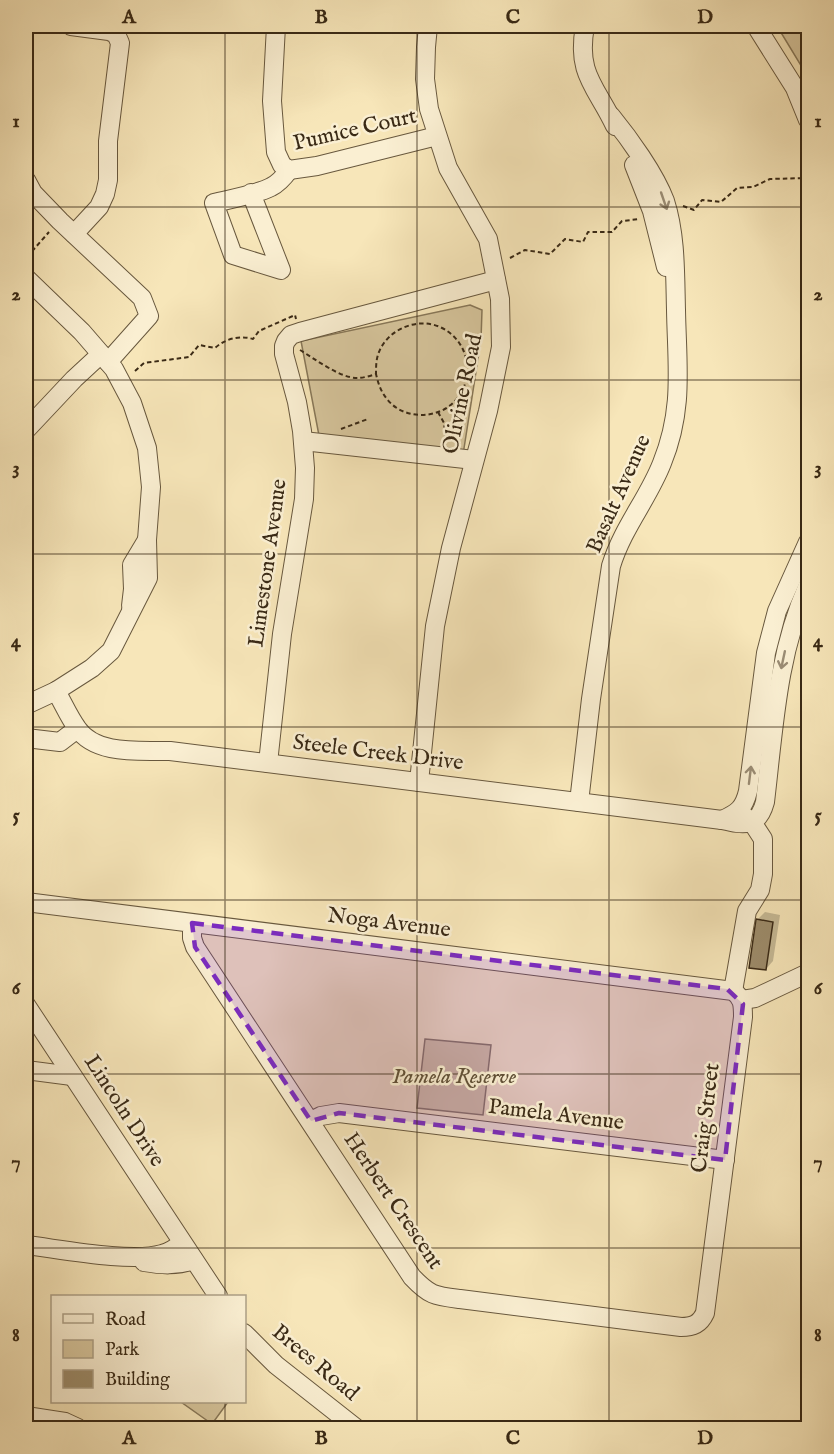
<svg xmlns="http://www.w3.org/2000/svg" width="834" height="1454" font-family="'IM FELL English',serif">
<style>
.green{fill:#d7c69d;stroke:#887859;stroke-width:1.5}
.shadow{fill:#0003}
.building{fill:#9c8b6a;stroke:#392915;stroke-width:1.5}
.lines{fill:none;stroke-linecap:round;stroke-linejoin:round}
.minor-casing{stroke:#68583e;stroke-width:20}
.path{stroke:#392915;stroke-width:2;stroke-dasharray:4.5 3;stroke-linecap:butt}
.minor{stroke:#faefd2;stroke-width:18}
.oneway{stroke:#9a8c74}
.marked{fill:#7b2cbf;fill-opacity:0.2;stroke:#7b2cbf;stroke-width:4.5;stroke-dasharray:12 8;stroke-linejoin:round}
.grid{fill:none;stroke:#392915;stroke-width:1.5;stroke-opacity:0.55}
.labels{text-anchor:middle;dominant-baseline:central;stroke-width:5;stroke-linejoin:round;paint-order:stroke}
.street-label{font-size:22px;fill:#392915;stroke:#faefd2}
.park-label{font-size:22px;font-style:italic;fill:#605037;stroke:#faefd2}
.neatline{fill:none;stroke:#392915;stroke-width:2}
.grid-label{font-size:20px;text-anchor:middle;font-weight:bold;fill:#392915}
</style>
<rect width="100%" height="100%" fill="#f7e6b9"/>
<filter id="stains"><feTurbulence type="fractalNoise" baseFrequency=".00333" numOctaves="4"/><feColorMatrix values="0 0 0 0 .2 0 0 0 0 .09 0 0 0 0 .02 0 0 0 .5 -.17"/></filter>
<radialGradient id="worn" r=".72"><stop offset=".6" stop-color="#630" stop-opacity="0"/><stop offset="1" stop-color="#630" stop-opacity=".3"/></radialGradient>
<g class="green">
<polygon points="777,26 808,26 808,80 805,72"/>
<polygon points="470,305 482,310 481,340 462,461 321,446 301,341"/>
<polygon points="425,1039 491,1045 483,1115 417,1108"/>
<polygon points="181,1402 228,1402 212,1424"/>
</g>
<polygon class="shadow" points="765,912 780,915 773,961 766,969 757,920"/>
<polygon class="building" points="756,919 773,922 766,970 749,968"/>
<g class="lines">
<defs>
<g id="minor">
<polyline points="71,26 109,31 116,34 120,43 108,141 108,180 105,194 99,207 74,234"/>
<polyline points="276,26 272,101 276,152 282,165 289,170 317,166 437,136"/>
<path d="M585,26c-9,48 11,60 30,100"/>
<polyline points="756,26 795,88 808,120"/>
<polyline points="634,165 652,211 666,267"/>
<polyline points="26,180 33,193 60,221 142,298 149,316 108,362"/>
<path d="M251,193l30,77 -48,-15 -19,-52c16,-4 44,-9 57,-16 8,-4 13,-10 18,-17"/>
<polyline points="26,278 82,332 114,369 132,403 147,448 151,487 147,540 148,578 111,651 92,668 56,691 26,705"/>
<polyline points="26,430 74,379 101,354"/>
<polyline points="303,441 474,460"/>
<polyline points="131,606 133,589 132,565 147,540"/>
<path d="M56,691c7,12 13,26 21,37 19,28 64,22 93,23l552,69c22,5 36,8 43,-18 9,-75 12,-147 43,-217"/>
<polyline points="26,738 60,742 77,729"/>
<polyline points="268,763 282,634 304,499 305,468 302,431 297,402 284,354 284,346 286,341 291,335 300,332 496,280"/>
<polyline points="419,782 435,626 451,548 488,411 501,347 500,299 488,239 448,168 429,109 425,79 426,47 428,26"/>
<path d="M579,802l12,-103 20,-133c12,-39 37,-67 51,-103 22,-54 15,-97 14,-153 -1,-36 0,-75 -11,-109 -10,-27 -36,-63 -54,-85"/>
<path d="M722,820c16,-7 22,-12 26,-29l18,-138 11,-42 31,-69"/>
<path d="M26,902l707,89c10,7 10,14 10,26l-38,296c-5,11 -12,14 -24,14l-221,-28c-25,-3 -30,-3 -48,-22l-217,-330 -3,-9v-15"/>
<polyline points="733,991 747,911 760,890 763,874 763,839 752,822 743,815"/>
<polyline points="742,1000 755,998 808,973"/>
<polyline points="26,1005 218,1296"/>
<polyline points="26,1070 72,1076"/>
<polyline points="311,1121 321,1116 339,1113 725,1160"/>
<path d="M26,1245c34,4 105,18 136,9 8,-2 14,-6 20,-11"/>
<path d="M144,1262c18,3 32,4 50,-2"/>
<polyline points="244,1333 276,1365 356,1428"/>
<polyline points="26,1416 65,1422 78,1428"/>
</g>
</defs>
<use href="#minor" class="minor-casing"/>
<g class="path">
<polyline points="683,206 694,210 702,200 721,202 737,188 753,187 770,179 808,178"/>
<polyline points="27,257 49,232"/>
<polyline points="510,258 525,250 550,254 565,239 583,242 588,232 612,232 622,221 640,219"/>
<path d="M300,350c15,9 40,28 57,28 6,0 13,-2 19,-4 0,-7 0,-15 3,-22 9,-23 39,-35 61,-25 31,14 36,54 13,76 -18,17 -51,16 -66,-4 -6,-7 -9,-16 -11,-25"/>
<path d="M135,371l9,-8 45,-6 10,-12 16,3c10,-9 24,-13 38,-9l6,-8 36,-16 1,4"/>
<polyline points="438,412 444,423 446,441"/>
<polyline points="341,429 368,419"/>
</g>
<use href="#minor" class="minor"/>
</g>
<defs><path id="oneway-shaft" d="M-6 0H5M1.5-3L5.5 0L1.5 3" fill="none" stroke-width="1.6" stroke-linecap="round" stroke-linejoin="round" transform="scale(1.5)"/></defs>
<g class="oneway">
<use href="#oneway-shaft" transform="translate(664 201) rotate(71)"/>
<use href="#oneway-shaft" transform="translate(783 660) rotate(102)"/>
<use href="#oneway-shaft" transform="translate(750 775) rotate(-83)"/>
</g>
<path class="marked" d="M192,923l535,66 16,15 -18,156 -386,-47 -28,8 -116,-174z"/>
<path class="grid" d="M225,26v1270M417,26v1402M609,26v1402M26,207h782M26,380h782M26,554h782M26,727h782M26,900h782M26,1074h782M26,1248h782M225,1402v26"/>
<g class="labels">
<g class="street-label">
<text transform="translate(355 130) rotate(-13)">Pumice Court</text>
<text transform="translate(463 394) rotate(-78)">Olivine Road</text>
<text transform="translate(619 494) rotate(-66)">Basalt Avenue</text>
<text transform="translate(268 563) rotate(-82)">Limestone Avenue</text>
<text transform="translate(378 753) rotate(7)">Steele Creek Drive</text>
<text transform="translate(389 923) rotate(7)">Noga Avenue</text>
<text transform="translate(124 1111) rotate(57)">Lincoln Drive</text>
<text transform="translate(556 1115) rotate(7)">Pamela Avenue</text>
<text transform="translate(706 1118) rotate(-83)">Craig Street</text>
<text transform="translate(393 1201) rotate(56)">Herbert Crescent</text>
<text transform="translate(315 1363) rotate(40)">Brees Road</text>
</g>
<g class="park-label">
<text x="454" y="1077">Pamela Reserve</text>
</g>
</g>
<rect width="834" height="1454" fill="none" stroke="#f7e6b9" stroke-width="66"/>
<rect x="51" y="1295" width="195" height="108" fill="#faefd2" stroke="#ada086" stroke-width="1.5"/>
<rect x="63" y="1314" width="30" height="9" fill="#faefd2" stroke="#ada086" stroke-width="1.5"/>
<text x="105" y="1325" font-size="18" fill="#392915">Road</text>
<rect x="63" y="1340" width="30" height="18" fill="#d7c69d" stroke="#ada086" stroke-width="1.5"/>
<text x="105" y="1355" font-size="18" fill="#392915">Park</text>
<rect x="63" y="1370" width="30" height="18" fill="#9c8b6a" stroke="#ada086" stroke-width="1.5"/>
<text x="105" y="1385" font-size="18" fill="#392915">Building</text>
<rect x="33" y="33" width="768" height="1388" class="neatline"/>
<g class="grid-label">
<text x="129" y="23">A</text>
<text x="321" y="23">B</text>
<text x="513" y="23">C</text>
<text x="705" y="23">D</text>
<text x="16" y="127">1</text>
<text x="818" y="127">1</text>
<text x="16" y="300">2</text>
<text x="818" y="300">2</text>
<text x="16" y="474">3</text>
<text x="818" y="474">3</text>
<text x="16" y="647">4</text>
<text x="818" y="647">4</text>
<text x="16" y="821">5</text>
<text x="818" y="821">5</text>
<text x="16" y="994">6</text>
<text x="818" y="994">6</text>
<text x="16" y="1168">7</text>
<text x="818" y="1168">7</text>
<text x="16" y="1341">8</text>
<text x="818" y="1341">8</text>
<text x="129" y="1444">A</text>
<text x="321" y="1444">B</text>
<text x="513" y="1444">C</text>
<text x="705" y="1444">D</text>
</g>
<rect width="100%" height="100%" filter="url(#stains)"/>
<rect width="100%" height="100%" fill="url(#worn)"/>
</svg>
